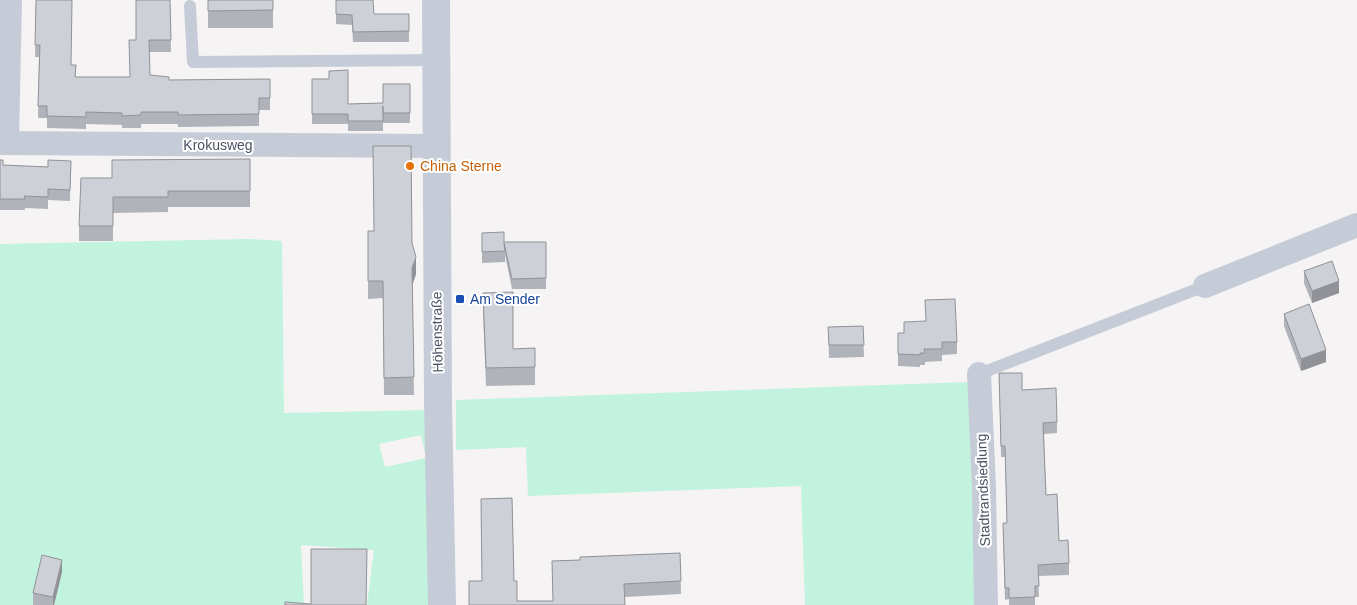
<svg xmlns="http://www.w3.org/2000/svg" width="1357" height="605" font-family="Helvetica,sans-serif">
<style>
.green{fill:#c1f3de;fill-rule:evenodd}
.lines{fill:none;stroke-linecap:round;stroke-linejoin:round}
.service{stroke:#c6ccd7;stroke-width:12}
.minor{stroke:#c6ccd7;stroke-width:24}
.tertiary{stroke:#c6ccd7;stroke-width:28}
.wall{fill:#b1b3ba}
.shaded-wall{fill:#909297}
.building{fill:#ced0d8;stroke:#909297}
.food-dot{fill:#e8710a;stroke:#fff;stroke-width:2}
.transit-dot{fill:#1a4fb4;stroke:#fff;stroke-width:2}
.labels{text-anchor:middle;dominant-baseline:central;stroke-width:4;stroke-linejoin:round;paint-order:stroke}
.street-label{font-size:14px;fill:#495162;stroke:#fff}
.food-label{font-size:14px;fill:#c56008;stroke:#fff;text-anchor:start}
.transit-label{font-size:14px;fill:#164399;stroke:#fff;text-anchor:start}
</style>
<rect width="100%" height="100%" fill="#f5f3f3"/>
<g class="green">
<path d="M249,239l33,2 2,172 146,-3 4,195h-67l7,-55 -73,-5 3,60h-304v-361zM421,435l5,23 -41,9 -6,-23z"/>
<polygon points="969,382 976,605 805,605 801,486 528,496 526,447 456,450 456,400"/>
</g>
<g class="lines">
<g class="service">
<polyline points="190,6 193,62 436,60"/>
<polyline points="979,374 1205,286"/>
</g>
<g class="minor">
<polyline points="0,143 436,146"/>
<polyline points="7,143 10,0"/>
<polyline points="1205,286 1357,225"/>
<polyline points="979,374 984,487 986,605"/>
</g>
<polyline class="tertiary" points="436,0 438,401 442,605"/>
</g>
<g class="wall">
<polygon points="36,0 71,65 76,77 130,77 136,40 170,0 171,52 149,52 150,75 169,80 270,79 270,110 259,110 259,126 178,127 178,124 141,124 141,128 122,128 122,125 86,124 86,129 47,128 47,118 38,118 39,57 35,57"/>
<rect x="208" y="0" width="65" height="28"/>
<polygon points="336,0 374,14 409,14 409,42 353,42 352,25 336,24"/>
<polygon points="312,79 348,104 383,103 410,84 410,123 383,123 383,116 383,131 348,131 348,124 312,124"/>
<polygon points="250,159 250,207 168,207 168,212 113,213 113,241 79,241 79,226 112,178"/>
<polygon points="0,160 3,165 48,167 71,161 70,201 48,200 48,209 25,208 25,210 0,210"/>
<polygon points="368,231 412,243 416,274 412,286 414,395 384,395 383,298 368,299"/>
<polygon points="482,233 504,242 546,242 546,289 512,289 505,255 505,262 482,263"/>
<polygon points="1304,271 1339,293 1312,303 1304,283"/>
<polygon points="483,293 513,349 535,348 535,385 486,386 483,311"/>
<polygon points="1284,314 1326,362 1301,371 1284,326"/>
<polygon points="863,326 864,357 829,358 828,327"/>
<polygon points="898,333 957,342 957,354 942,355 942,361 925,362 925,365 920,365 920,367 898,366"/>
<polygon points="999,373 1022,390 1057,422 1057,433 1044,434 1046,495 1059,541 1069,563 1069,575 1038,576 1039,597 1035,597 1035,605 1009,605 1009,599 1005,600 1003,534 1007,523 1005,457 1001,457"/>
<polygon points="512,498 514,581 517,581 517,601 553,601 552,561 580,560 580,557 680,553 681,594 625,597 625,605 469,605 469,581 482,581 481,499"/>
<polygon points="62,572 54,605 33,605 33,593"/>
</g>
<g class="shaded-wall">
<polygon points="416,257 416,274 412,286 412,268"/>
<polygon points="1339,281 1339,293 1312,303 1312,291"/>
<polygon points="1326,350 1326,362 1301,371 1301,359"/>
<polygon points="62,560 62,572 54,605 53,605 53,597"/>
</g>
<g class="building">
<polygon points="36,0 72,0 71,65 76,65 75,77 130,77 129,40 136,40 136,0 170,0 171,40 149,40 150,75 169,77 169,80 270,79 270,98 259,98 259,114 178,115 178,112 141,112 141,115 122,116 122,113 86,112 86,117 47,116 47,106 38,106 40,45 35,45"/>
<polygon points="208,0 273,0 273,10 208,11"/>
<polygon points="336,0 373,0 374,14 409,14 409,31 353,32 352,15 336,14"/>
<polygon points="348,70 348,104 383,103 383,84 410,84 410,113 383,113 383,106 383,121 348,121 348,114 312,114 312,79 329,79 329,71"/>
<polygon points="373,146 411,146 412,243 416,257 412,268 414,377 384,378 383,281 368,281 368,231 374,231"/>
<polygon points="250,159 250,191 168,191 168,197 113,197 113,226 79,226 81,178 112,178 112,160"/>
<polygon points="0,160 3,160 3,165 48,167 48,160 71,161 70,190 48,189 48,197 24,196 25,199 0,199"/>
<polygon points="504,232 504,242 546,242 546,278 512,279 504,243 505,251 482,252 482,233"/>
<polygon points="1332,261 1339,281 1312,291 1304,271"/>
<polygon points="513,292 513,349 535,348 535,367 486,368 483,293"/>
<polygon points="955,299 957,342 942,342 942,349 924,349 925,353 920,353 920,355 898,354 898,333 904,333 904,322 926,321 925,300"/>
<polygon points="1309,304 1326,350 1301,359 1284,314"/>
<polygon points="863,326 864,345 829,345 828,327"/>
<polygon points="999,373 1022,373 1022,390 1056,388 1057,422 1043,423 1046,495 1057,494 1059,541 1068,540 1069,563 1038,565 1039,586 1035,586 1035,597 1009,598 1009,588 1005,588 1003,523 1007,523 1005,446 1001,446"/>
<polygon points="512,498 514,581 517,581 517,601 553,601 552,561 580,560 580,557 680,553 681,581 624,584 625,605 469,605 469,581 482,581 481,499"/>
<polygon points="311,549 367,549 366,605 285,605 285,602 311,604"/>
<polygon points="42,555 62,560 53,597 33,593"/>
</g>
<circle class="food-dot" cx="410" cy="166" r="5"/>
<rect class="transit-dot" x="455" y="294" width="10" height="10" rx="2.5"/>
<g class="labels">
<g class="street-label">
<text x="218" y="145">Krokusweg</text>
<text transform="translate(437 332) rotate(-91)">Höhenstraße</text>
<text transform="translate(983 490) rotate(-92)">Stadtrandsiedlung</text>
</g>
<g class="food-label">
<text x="420" y="166">China Sterne</text>
</g>
<g class="transit-label">
<text x="470" y="299">Am Sender</text>
</g>
</g>
</svg>
